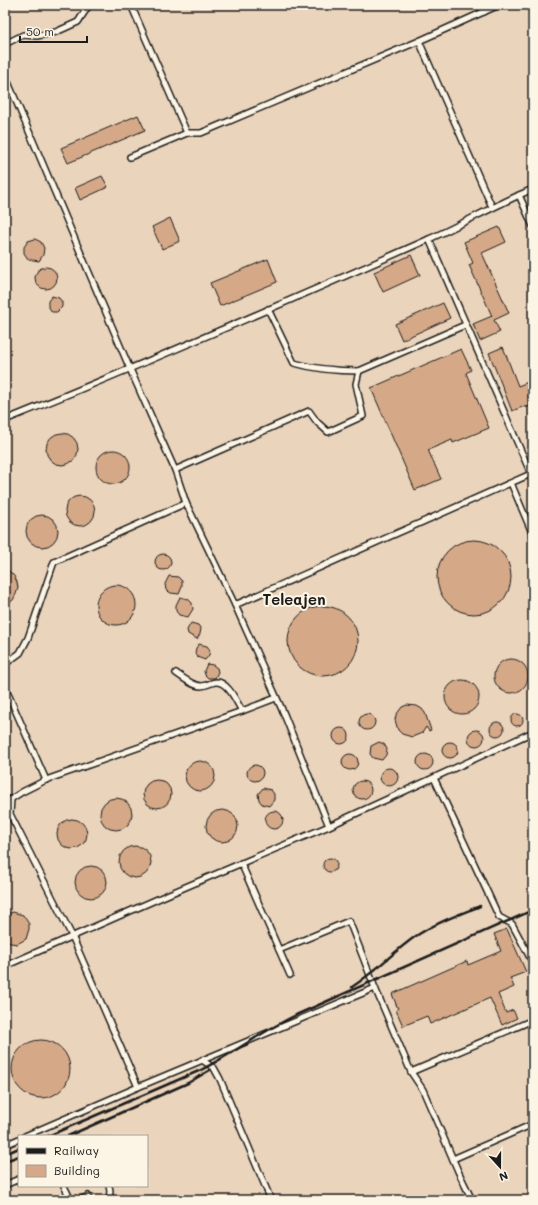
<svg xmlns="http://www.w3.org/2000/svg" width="538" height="1205" font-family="Mali,sans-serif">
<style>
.built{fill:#ebd4bc;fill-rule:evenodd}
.building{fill:#d5a987;stroke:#1c1c1c}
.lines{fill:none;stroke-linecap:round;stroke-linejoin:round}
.lane-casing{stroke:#1c1c1c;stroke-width:8}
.lane{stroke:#fcf5e5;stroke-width:5}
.rail{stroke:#1c1c1c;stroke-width:2.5}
.labels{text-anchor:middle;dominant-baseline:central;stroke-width:4;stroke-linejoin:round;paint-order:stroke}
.district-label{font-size:15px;font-weight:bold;fill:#1c1c1c;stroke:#fcf5e5}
</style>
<rect width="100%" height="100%" fill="#f4e6d2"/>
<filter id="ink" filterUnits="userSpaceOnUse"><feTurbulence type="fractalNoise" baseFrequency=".025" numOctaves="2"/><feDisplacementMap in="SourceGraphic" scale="8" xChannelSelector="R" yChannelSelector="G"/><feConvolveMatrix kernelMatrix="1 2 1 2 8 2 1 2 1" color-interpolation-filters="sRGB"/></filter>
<g filter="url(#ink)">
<path class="built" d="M5,5h528v1195h-528zM19,1136h128v50h-128z"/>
<g class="building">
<polygon points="138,115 145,130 68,163 61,148"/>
<polygon points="102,176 108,187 80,200 75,188"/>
<polygon points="170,218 180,241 162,249 152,227"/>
<polygon points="499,227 506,242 482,253 509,313 494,320 500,332 480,341 473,324 492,316 469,265 473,263 464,242"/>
<polygon points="35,239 41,242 44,248 43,255 39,261 28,259 24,253 24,247 28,241"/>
<polygon points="411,255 420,275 383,292 374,272"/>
<polygon points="268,259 277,282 220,306 210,283"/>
<circle cx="46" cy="278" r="11"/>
<polygon points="52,296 59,298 62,302 62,307 57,312 52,312 48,306 48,301"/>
<polygon points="443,303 450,318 402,340 395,324"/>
<polygon points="503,347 518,386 533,380 533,405 525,408 525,406 512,411 489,353"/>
<polygon points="461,349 471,370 466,373 489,428 453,443 452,440 428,450 441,479 415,490 371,388"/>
<circle cx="62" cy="449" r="16"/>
<circle cx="113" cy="467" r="17"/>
<circle cx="80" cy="511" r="15"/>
<circle cx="42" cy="531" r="16"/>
<circle cx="474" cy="577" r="37"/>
<circle cx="163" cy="562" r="8"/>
<polygon points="5,567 14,576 17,582 18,588 16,594 13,600 5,607"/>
<polygon points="169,576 178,577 182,581 182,587 179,594 171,593 166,590 165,584"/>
<circle cx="116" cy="605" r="20"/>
<polygon points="180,597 188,599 192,603 193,609 188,617 179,615 176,611 176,605"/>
<circle cx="323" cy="641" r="35"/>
<polygon points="191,623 198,625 201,629 200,634 197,639 188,634 187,630"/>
<polygon points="199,644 207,646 210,650 209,655 205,660 197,657 195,653 196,648"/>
<circle cx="511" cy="676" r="17"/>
<polygon points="207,664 213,665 217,668 218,672 215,678 208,678 205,675 204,671"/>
<circle cx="462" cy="697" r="17"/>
<polygon points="407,705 417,706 422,709 425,713 431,730 429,731 426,727 422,733 412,737 402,734 398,730 395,720 396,715 402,707"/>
<circle cx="367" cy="722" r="8"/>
<circle cx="517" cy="720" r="6"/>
<circle cx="497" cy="729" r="7"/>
<circle cx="341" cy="736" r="8"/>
<circle cx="476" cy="738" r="8"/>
<polygon points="379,742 384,744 387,749 386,755 382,760 373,758 370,754 371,746"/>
<circle cx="450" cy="750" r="8"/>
<circle cx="350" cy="762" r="8"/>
<circle cx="425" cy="762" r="8"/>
<circle cx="200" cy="776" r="15"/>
<circle cx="255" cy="773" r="8"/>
<circle cx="389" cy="777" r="9"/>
<circle cx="157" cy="794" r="14"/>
<circle cx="362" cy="790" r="9"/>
<polygon points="263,788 271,790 274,794 274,800 269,806 262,804 259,800 258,794"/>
<circle cx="116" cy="814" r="16"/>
<circle cx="222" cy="826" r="16"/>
<circle cx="274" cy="820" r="9"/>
<circle cx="72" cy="834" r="15"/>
<circle cx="135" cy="862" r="16"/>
<circle cx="330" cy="865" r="7"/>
<circle cx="91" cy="882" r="16"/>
<polygon points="13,912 23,915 29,924 29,929 26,939 17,944 5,942 5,915"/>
<polygon points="507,929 526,972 510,978 514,987 498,994 506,1013 513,1010 517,1018 502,1025 490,998 430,1024 427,1016 403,1026 396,1010 398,1009 392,994 467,961 468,965 501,951 494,934"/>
<circle cx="41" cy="1069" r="29"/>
</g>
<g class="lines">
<defs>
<g id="lane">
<polyline points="131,5 187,133"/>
<polyline points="481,5 484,12"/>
<polyline points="419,41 492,207"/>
<polyline points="5,46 7,43 23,35 37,36 56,32 78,22 89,5"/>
<polyline points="5,75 130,369 175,470 186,503 235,605 284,714 329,826"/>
<polyline points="130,157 187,133 201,133 419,41 499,5"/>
<polyline points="519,195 533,226"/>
<polyline points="429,239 531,474"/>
<path d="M268,309l26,54c21,6 42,8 65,8l106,-46"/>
<path d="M5,420c142,-57 282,-118 422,-180 36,-16 70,-36 106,-51"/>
<polyline points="175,470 309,411 317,422 328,432 363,416 356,384 359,371"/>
<polyline points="511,483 533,535"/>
<polyline points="235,605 533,473"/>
<polyline points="5,664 20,653 28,638 54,562 186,503"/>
<path d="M176,673c7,5 17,13 25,13 6,0 10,-4 15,-4 12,-1 21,21 26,29"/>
<polyline points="5,687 46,780"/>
<polyline points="434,778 499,917 512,924 533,963"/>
<polyline points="241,863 290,975"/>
<polyline points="279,950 349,921 375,988 411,1072 423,1090 458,1171 472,1200"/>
<polyline points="5,966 169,894 329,826 533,732"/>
<polyline points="202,1060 214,1068 220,1079 271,1200"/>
<polyline points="411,1072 533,1020"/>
<polyline points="138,1087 72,936 10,814 11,799 22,792 46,780 242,711 276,698"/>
<polyline points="25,1136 138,1087 375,988"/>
<polyline points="5,1145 19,1139"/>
<polyline points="453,1159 533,1124"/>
<polyline points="5,1185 19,1179"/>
<polyline points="64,1186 71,1200"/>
<polyline points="80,1200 88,1196 88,1200"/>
<polyline points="109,1200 110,1191 109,1186"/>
</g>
</defs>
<use href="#lane" class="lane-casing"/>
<use href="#lane" class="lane"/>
<g class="rail">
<path d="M352,987c23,-15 41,-35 64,-51 19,-13 42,-21 64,-30"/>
<path d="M48,1136l153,-66c33,-17 62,-39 95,-55l237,-105"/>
<polyline points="68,1136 188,1083 210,1070"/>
<polyline points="5,1154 19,1148"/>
<polyline points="5,1161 19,1156"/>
</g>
</g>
</g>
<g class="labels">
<g class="district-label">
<text x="294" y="599">Teleajen</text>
</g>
</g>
<rect width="538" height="1205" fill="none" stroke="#fcf5e5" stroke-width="20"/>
<rect x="10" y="10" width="518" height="1185" fill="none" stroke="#1c1c1c" stroke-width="1.5" filter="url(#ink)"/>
<rect x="18" y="1135" width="130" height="52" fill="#fcf5e5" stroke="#a29e95"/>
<rect x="26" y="1148" width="20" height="6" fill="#1c1c1c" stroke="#a29e95"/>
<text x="54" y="1155" font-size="12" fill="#1c1c1c">Railway</text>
<rect x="26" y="1165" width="20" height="12" fill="#d5a987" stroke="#a29e95"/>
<text x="54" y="1175" font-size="12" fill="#1c1c1c">Building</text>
<g transform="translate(500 1167) rotate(159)" stroke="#fcf5e5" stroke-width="3" paint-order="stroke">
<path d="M0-3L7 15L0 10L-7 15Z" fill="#1c1c1c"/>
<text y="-6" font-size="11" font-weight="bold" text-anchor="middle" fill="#1c1c1c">N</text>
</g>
<path d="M20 36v6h67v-6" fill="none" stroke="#1c1c1c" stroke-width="2"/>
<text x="26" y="36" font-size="12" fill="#1c1c1c" stroke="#fcf5e5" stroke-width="3" paint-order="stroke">50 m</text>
</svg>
